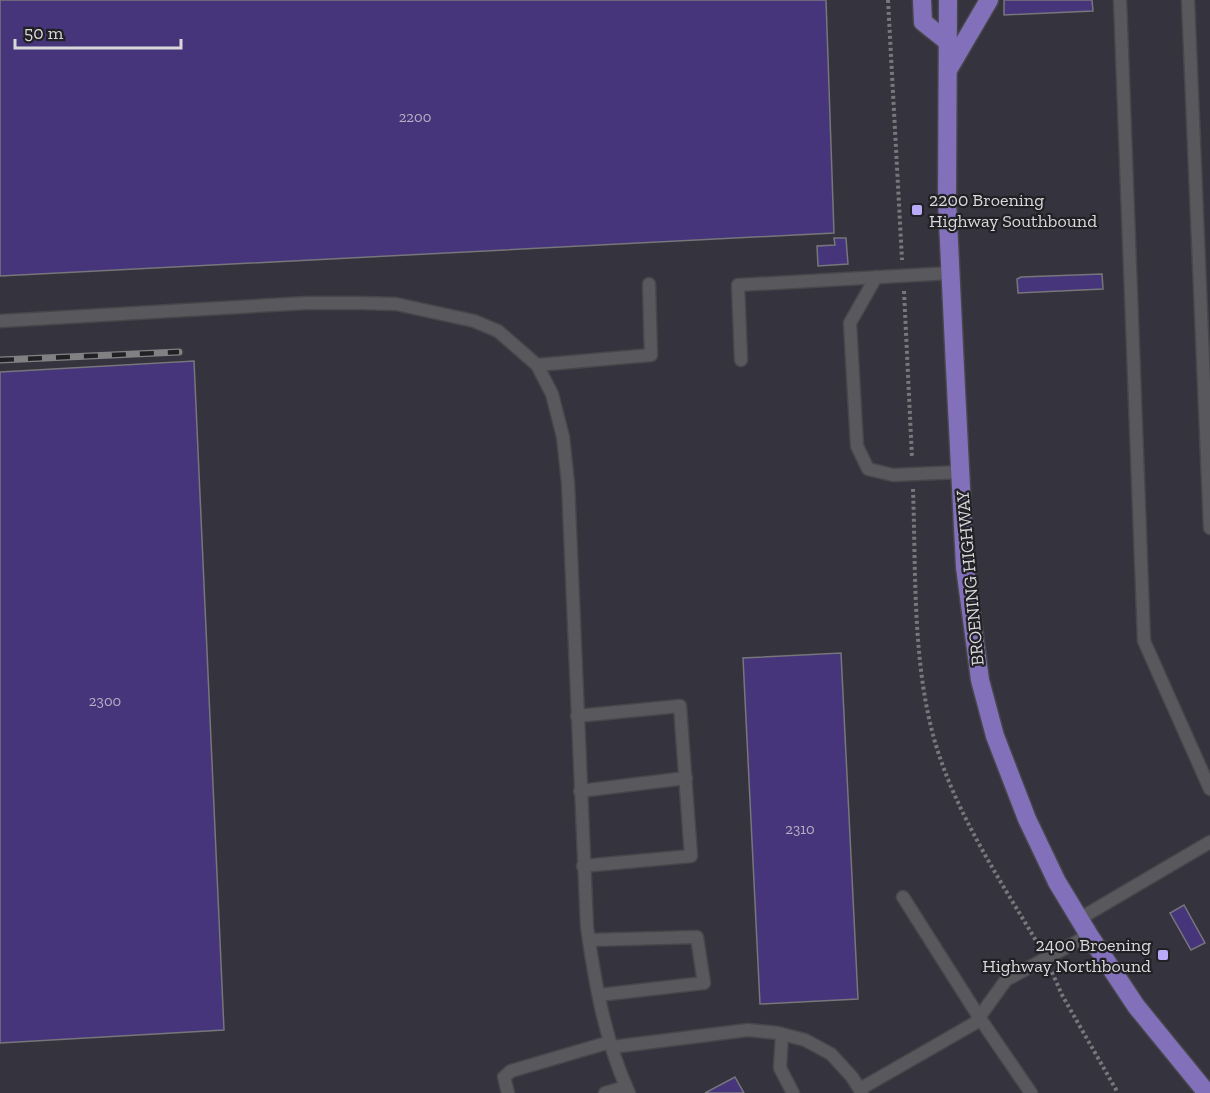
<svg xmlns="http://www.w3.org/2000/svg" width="1210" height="1093" font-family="'Zilla Slab',serif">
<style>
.built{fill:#35333d}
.building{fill:#47357b;stroke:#77767b;stroke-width:1.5}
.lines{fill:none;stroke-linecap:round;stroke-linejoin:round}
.service-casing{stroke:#47464a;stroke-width:15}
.primary-casing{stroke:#47464a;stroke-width:21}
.path{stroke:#78777b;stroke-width:4;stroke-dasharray:3 3;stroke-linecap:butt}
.service{stroke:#59595d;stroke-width:12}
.primary{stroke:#8270ba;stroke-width:18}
.rail-casing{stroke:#818184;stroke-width:7}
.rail{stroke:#212125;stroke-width:4.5;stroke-dasharray:14;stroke-linecap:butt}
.poi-dot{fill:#b9abf7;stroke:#212125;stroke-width:2}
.labels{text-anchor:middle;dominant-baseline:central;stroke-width:4.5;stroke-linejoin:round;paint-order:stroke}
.number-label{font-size:15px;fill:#b4b0c3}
.poi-label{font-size:18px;fill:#d9d9db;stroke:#212125;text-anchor:start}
.street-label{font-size:18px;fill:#d9d9db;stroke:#212125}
</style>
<rect width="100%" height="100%" fill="#2b2a2f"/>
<rect class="built" x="0" y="0" width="1210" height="1093"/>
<g class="building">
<polygon points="0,0 826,0 834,233 0,276"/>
<polygon points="1004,0 1092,0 1093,11 1004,15"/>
<polygon points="834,238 846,238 848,264 818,266 817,246 835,245"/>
<polygon points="1102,274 1103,289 1018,293 1017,279 1021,277"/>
<polygon points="194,361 224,1030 0,1043 0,372"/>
<polygon points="841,653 858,999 760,1004 743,658"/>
<polygon points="1184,905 1205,943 1191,950 1170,913"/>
<polygon points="735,1077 744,1093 705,1093"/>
</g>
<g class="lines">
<defs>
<g id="service">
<polyline points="1120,0 1144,641 1210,789"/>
<polyline points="1188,0 1210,528"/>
<polyline points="876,277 850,323 857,446 868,469 893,475 961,472"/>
<path d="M0,321l307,-18h52l37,1 78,17 24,10 39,34 15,29 11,43 5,46 19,444c8,56 18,114 42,166"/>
<polyline points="741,360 738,285 951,273"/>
<polyline points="537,365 651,355 649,284"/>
<polyline points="577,716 680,706 691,856 583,866"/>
<polyline points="580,791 686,778"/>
<polyline points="903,897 979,1017 1031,1093"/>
<polyline points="1079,919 1210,842"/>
<polyline points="589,940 697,937 704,983 599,995"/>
<polyline points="782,1034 780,1068 793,1093"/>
<polyline points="612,1047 748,1030 778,1033 805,1040 831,1054 852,1077 862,1093"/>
<polyline points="860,1089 975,1023 1006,980 1089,935"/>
<polyline points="508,1093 504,1077 511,1071 610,1042"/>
<polyline points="605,1093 626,1087"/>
</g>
<g id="primary">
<polyline points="922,0 923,22 948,42"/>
<polyline points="948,0 947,200 955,368 965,567 980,680 995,736 1027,819 1057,882 1089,935 1136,1006 1207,1093"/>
<polyline points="948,70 989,0"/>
</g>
</defs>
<use href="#service" class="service-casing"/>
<use href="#primary" class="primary-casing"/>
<g class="path">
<polyline points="888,0 902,260"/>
<polyline points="904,291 912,458"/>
<path d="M913,489c3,82 -1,173 22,253 21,72 65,138 103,202"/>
<polyline points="1052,972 1062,995 1118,1093"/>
</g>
<use href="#service" class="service"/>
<use href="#primary" class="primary"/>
<defs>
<polyline id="rail" points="0,360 179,352"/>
</defs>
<use href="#rail" class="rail-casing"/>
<use href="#rail" class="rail"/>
</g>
<g class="poi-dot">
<rect x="911" y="204" width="12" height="12" rx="3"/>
<rect x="1157" y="949" width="12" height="12" rx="3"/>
</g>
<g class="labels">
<g class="number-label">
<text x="415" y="117">2200</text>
<text x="105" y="701">2300</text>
<text x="800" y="829">2310</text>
</g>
<g class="poi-label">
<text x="929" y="200">2200 Broening<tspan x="929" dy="21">Highway Southbound</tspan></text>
<text x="1151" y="945" text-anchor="end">2400 Broening<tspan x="1151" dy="21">Highway Northbound</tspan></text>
</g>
<g class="street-label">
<text transform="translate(970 578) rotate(-95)">BROENING HIGHWAY</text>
</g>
</g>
<path d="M15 39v9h166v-9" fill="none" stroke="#d9d9db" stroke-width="3"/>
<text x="24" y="39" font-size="18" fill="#d9d9db" stroke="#212125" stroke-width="4.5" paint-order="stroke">50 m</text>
</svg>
